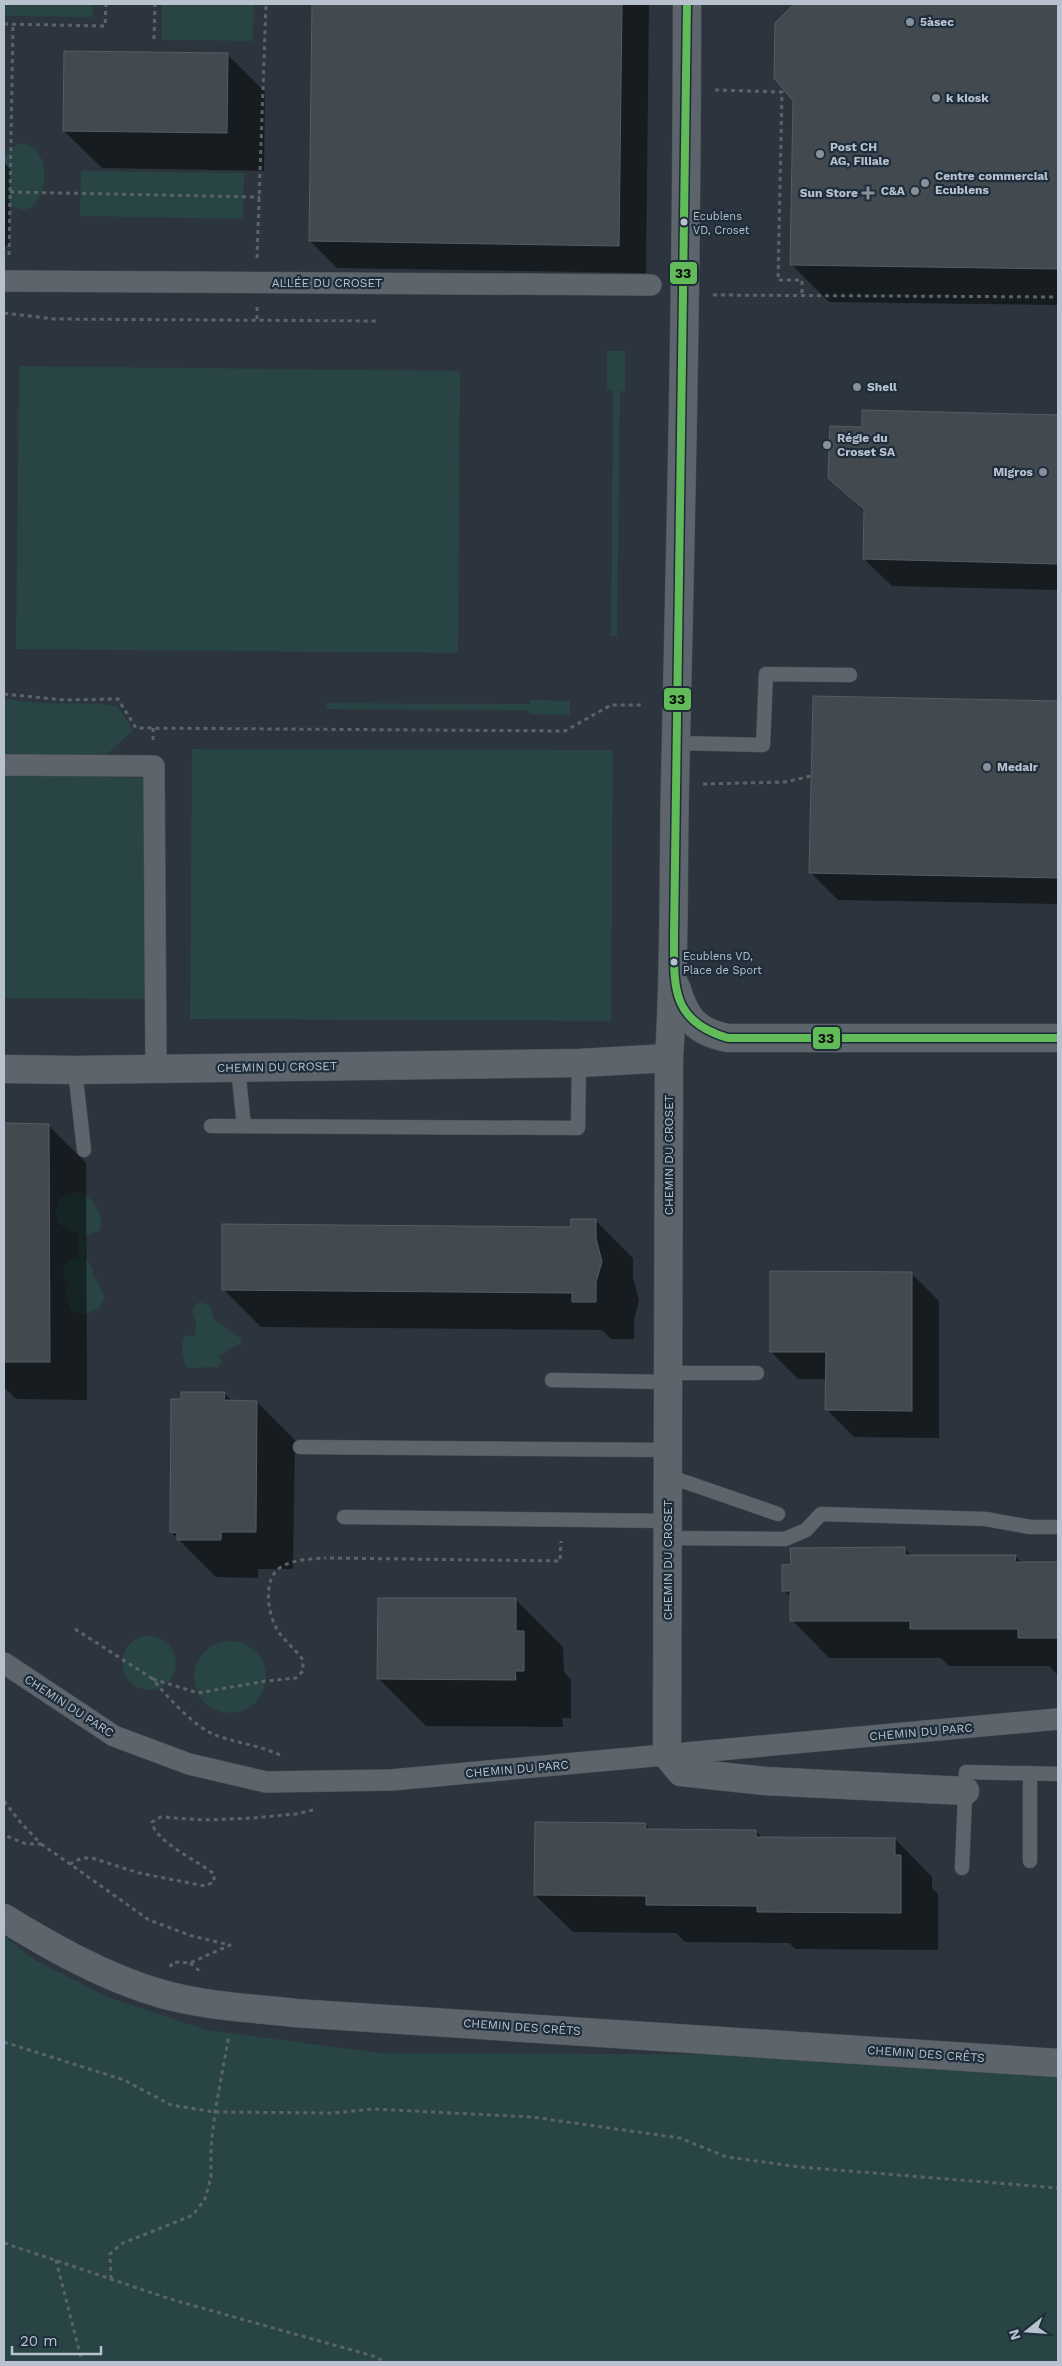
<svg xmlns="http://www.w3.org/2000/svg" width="1062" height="2366" font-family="'Work Sans',sans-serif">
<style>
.green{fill:#284445}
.shadow{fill:#0007}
.building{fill:#424a50;stroke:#545c65}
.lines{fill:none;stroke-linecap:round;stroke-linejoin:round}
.service-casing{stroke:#4b5158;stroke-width:15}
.pedestrian-casing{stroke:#4b5158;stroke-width:22}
.minor-casing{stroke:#4b5158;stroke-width:29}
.path{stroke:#5b6368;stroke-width:3;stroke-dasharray:4 4;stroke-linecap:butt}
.service{stroke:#5d646b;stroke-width:14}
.pedestrian{stroke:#5d646b;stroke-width:21}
.minor{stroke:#5d646b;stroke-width:28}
.bus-1-casing{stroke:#1e2d3a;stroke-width:11}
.bus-1{stroke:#61bb58;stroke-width:8}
.poi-dot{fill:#86919b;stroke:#1e2d3a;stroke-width:2}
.bus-dot{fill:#b7c2ce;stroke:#1e2d3a;stroke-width:2}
.labels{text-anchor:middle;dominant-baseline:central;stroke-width:4.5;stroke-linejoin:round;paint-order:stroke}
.bus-label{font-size:11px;fill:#b7c2ce;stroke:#1e2d3a;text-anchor:start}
.poi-label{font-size:12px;font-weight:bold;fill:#b7c2ce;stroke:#1e2d3a;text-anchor:start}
.street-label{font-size:12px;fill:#b7c2ce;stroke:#1e2d3a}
.line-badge{stroke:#1e2d3a;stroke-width:2}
.pale-badge-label{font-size:14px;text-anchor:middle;font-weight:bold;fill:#111}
</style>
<rect width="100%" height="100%" fill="#2c353d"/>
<g class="green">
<polygon points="4,4 93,4 93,17 4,16"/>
<polygon points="162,4 254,4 253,41 162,40"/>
<path d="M21,143c39,4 24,81 -6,64 -4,-2 -10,-6 -11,-11 -3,-11 0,-27 0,-39l8,-9z"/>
<polygon points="81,171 244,173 243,219 80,216"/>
<polygon points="607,351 625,351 625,391 620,391 617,636 611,636 613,391 607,390"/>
<polygon points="19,366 460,371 458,653 16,649"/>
<path d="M4,698c37,9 76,2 113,8l16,24 -30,28 -99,-1z"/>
<polygon points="530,700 570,701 570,715 530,714 529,710 326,709 327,703 530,704"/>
<polygon points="192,749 613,750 611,1021 190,1019"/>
<polygon points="4,773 145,778 147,999 4,998"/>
<path d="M77,1192c15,4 19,14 25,27l-2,11 -14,6 -1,23 8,10 -1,7 5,4 8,18 -6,10 -15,7 -13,-5 -6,-14 3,-12c-7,-8 -6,-14 -1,-23l12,-4 -1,-23c-19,-6 -29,-16 -17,-36z"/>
<path d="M199,1302l11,3 3,13 28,21v5l-11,4 -11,8 3,6 -4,5 -31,1 -3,-5 1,-3c-4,-6 -4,-18 1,-25l9,1 1,-12 -4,-14z"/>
<circle cx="149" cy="1663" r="27"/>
<circle cx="230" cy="1677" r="36"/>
<polygon points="4,1936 35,1960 110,1998 207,2030 380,2053 821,2055 1058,2075 1058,2362 4,2362"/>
</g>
<g class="shadow">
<polygon points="313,4 649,4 646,273 337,268 310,241"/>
<polygon points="794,4 1058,4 1058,305 829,302 791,264"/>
<polygon points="227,54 265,92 264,171 102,168 64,131"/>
<polygon points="4,162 10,169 9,246 4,246"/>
<polygon points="863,412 1058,416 1058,590 892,586 864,559 865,513 829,478 863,428"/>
<polygon points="814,697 1058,702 1058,904 838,900 811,873"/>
<polygon points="4,1124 48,1125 86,1163 87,1400 16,1399 4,1387"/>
<polygon points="595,1220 633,1258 633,1277 639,1301 634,1320 634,1339 611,1339 602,1330 261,1327 223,1289 573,1228"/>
<polygon points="912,1274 939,1301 939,1438 854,1437 827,1410 827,1379 798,1379 771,1352"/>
<polygon points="224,1393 232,1401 257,1402 295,1440 293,1569 258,1569 258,1578 216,1577 171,1532"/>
<polygon points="905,1549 912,1556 1015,1556 1022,1563 1058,1563 1058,1675 1049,1666 949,1666 941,1658 829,1658 792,1620 792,1598 783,1590"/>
<polygon points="516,1600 563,1647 564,1672 571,1680 571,1718 562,1718 563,1727 426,1726 379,1679"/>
<polygon points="645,1824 651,1830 755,1831 763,1838 895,1839 932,1877 932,1888 938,1894 938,1950 796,1949 789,1943 685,1942 676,1933 573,1932 535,1895"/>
</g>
<g class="building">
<polygon points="312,4 622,4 619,246 309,241"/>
<polygon points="794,4 1058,4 1058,269 790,265 793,101 774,78 775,23"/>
<polygon points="64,51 228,53 227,133 63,131"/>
<polygon points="862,410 1058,415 1058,564 863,559 864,510 828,478 830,426 862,427"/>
<polygon points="813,696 1058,701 1058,878 809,873"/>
<polygon points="4,1123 49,1124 50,1362 4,1362"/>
<polygon points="571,1219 596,1219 596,1238 602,1262 596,1282 596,1302 572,1302 572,1293 222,1290 222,1224 571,1227"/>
<polygon points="770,1271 912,1272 912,1411 825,1410 826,1352 770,1352"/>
<polygon points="181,1392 225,1392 224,1400 257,1401 256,1532 221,1532 221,1540 177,1540 177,1533 170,1532 171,1399 181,1399"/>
<polygon points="905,1547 905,1555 1016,1555 1015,1562 1058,1562 1058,1638 1018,1638 1018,1629 910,1629 910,1621 790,1621 790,1591 782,1591 782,1565 791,1564 790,1548"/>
<polygon points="378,1598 516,1598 516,1631 524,1631 524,1671 515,1671 516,1680 377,1679"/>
<polygon points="535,1822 645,1823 646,1829 756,1830 756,1837 895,1838 895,1855 901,1855 901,1913 757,1912 757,1906 646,1905 646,1896 534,1895"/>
</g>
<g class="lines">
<defs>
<g id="service">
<polyline points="677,743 763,745 766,674 850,675"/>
<polyline points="238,1068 244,1126"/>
<polyline points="75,1070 84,1150"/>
<polyline points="211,1126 578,1128 579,1063"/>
<polyline points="668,1373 757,1373"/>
<polyline points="552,1380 668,1382"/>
<polyline points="300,1447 668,1450"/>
<polyline points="668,1476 778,1514"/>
<polyline points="344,1517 668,1521"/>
<polyline points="667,1538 785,1539 806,1530 821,1514 986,1519 1030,1527 1058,1527"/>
<polyline points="1030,1861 1030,1773"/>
<polyline points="962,1868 966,1772 1058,1774"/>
</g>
<g id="pedestrian">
<polyline points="4,281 651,285"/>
<polyline points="4,765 154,766 156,1069"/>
<polyline points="4,1663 114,1736 189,1764 266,1782 391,1780 1058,1719"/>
</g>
<g id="minor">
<path d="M687,4c0,259 -6,519 -12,779 -2,92 0,184 -6,275l-2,697 14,17 84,9 200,10"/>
<path d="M676,987c9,30 19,45 52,51h330"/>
<polyline points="4,1069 75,1070 579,1063 669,1058"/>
<path d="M4,1918c49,30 102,60 158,76 43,12 89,14 133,19l763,50"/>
</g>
</defs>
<use href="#service" class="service-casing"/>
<use href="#pedestrian" class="pedestrian-casing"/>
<use href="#minor" class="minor-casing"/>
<g class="path">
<polyline points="4,24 105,26 106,4"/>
<polyline points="154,39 155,4"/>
<polyline points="715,90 782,92 778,280 802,280 802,295"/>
<polyline points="10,192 260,197"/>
<polyline points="9,255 13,23"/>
<polyline points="257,258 266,4"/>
<polyline points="713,295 1058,297"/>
<polyline points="257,307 257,319"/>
<polyline points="4,313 54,319 378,321"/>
<polyline points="4,694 64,700 118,699 136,728 565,731 611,705 642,705"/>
<polyline points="153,728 153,740"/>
<polyline points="703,784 785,782 811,776"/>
<polyline points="330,1558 560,1561 561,1541"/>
<polyline points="75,1629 153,1679"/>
<path d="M280,1755c-21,-10 -45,-12 -67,-21 -18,-7 -49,-40 -60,-55l45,14 68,-12 30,-3 7,-7v-11c-7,-10 -16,-17 -23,-26 -12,-16 -19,-55 1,-67 14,-8 30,-8 45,-9"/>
<polyline points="4,1801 21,1823 41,1844 26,1844 4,1835"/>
<polyline points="41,1844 70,1864"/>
<polyline points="190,1963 201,1972"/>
<path d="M170,1967l3,-5 17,1 40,-18 -38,-9 -43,-16 -79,-56 12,-6h10l47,15 66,13 9,-4v-8c-17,-14 -59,-32 -62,-52l9,-5 44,3 48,-2 43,-4 21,-5"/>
<polyline points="4,2042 124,2080 171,2105 215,2112 334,2113 373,2109 532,2117 680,2138 727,2157 800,2167 1058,2188"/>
<polyline points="4,2243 170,2299 373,2356 385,2362"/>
<polyline points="56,2260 82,2362"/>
<polyline points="111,2279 110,2254 121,2244 193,2215 205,2199 211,2177 211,2146 215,2112 229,2035"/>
</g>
<use href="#service" class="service"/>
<use href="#pedestrian" class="pedestrian"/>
<use href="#minor" class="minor"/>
<defs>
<path id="bus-1" d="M687,4l-13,930c0,52 -4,87 54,104h330"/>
</defs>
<use href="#bus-1" class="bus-1-casing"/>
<use href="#bus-1" class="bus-1"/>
</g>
<g class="poi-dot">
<circle cx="910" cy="22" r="5"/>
<circle cx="936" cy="98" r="5"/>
<circle cx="820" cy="154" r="5"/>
<circle cx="925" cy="183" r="5"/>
<circle cx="915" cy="191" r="5"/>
<path d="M865.5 185.5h5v5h5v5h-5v5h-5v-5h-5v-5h5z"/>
<circle cx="857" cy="387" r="5"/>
<circle cx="827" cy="445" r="5"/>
<circle cx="1043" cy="472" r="5"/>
<circle cx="987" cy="767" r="5"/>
</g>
<g class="bus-dot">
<circle cx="684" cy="222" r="4.5"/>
<circle cx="674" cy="962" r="4.5"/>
</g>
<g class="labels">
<g class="bus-label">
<text x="693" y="216">Ecublens<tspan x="693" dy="14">VD, Croset</tspan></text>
<text x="683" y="956">Ecublens VD,<tspan x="683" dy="14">Place de Sport</tspan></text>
</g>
<g class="poi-label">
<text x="920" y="22">5àsec</text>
<text x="946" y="98">k kiosk</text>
<text x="830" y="147">Post CH<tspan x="830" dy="14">AG, Filiale</tspan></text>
<text x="935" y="176">Centre commercial<tspan x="935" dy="14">Ecublens</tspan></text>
<text x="905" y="191" text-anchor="end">C&amp;A</text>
<text x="858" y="193" text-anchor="end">Sun Store</text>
<text x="867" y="387">Shell</text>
<text x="837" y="438">Régie du<tspan x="837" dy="14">Croset SA</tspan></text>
<text x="1033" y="472" text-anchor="end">Migros</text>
<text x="997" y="767">Medair</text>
</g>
<g class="street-label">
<text x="327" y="283">ALLÉE DU CROSET</text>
<text transform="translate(277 1067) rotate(-1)">CHEMIN DU CROSET</text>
<text transform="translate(669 1155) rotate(-90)">CHEMIN DU CROSET</text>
<text transform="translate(668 1560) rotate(-90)">CHEMIN DU CROSET</text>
<text transform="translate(69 1706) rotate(33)">CHEMIN DU PARC</text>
<text transform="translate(921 1732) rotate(-5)">CHEMIN DU PARC</text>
<text transform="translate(517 1769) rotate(-5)">CHEMIN DU PARC</text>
<text transform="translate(522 2027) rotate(4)">CHEMIN DES CRÊTS</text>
<text transform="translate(926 2054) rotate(4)">CHEMIN DES CRÊTS</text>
</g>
</g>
<g class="line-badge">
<rect x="669" y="261" width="29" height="24" rx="5" fill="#61bb58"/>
<rect x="663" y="687" width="29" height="24" rx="5" fill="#61bb58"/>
<rect x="812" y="1026" width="29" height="24" rx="5" fill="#61bb58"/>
</g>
<g class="pale-badge-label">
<text x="683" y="278">33</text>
<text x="677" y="704">33</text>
<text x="826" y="1043">33</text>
</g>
<rect width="1062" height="2366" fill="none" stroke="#b7c2ce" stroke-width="10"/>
<g transform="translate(1027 2331) rotate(253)" stroke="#1e2d3a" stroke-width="4" paint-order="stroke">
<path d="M0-4L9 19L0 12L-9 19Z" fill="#b7c2ce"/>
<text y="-8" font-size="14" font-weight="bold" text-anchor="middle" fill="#b7c2ce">N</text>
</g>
<path d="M12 2346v8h89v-8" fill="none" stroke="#b7c2ce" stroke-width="2.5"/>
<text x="20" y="2346" font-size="15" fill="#b7c2ce" stroke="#1e2d3a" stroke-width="4" paint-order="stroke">20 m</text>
</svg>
